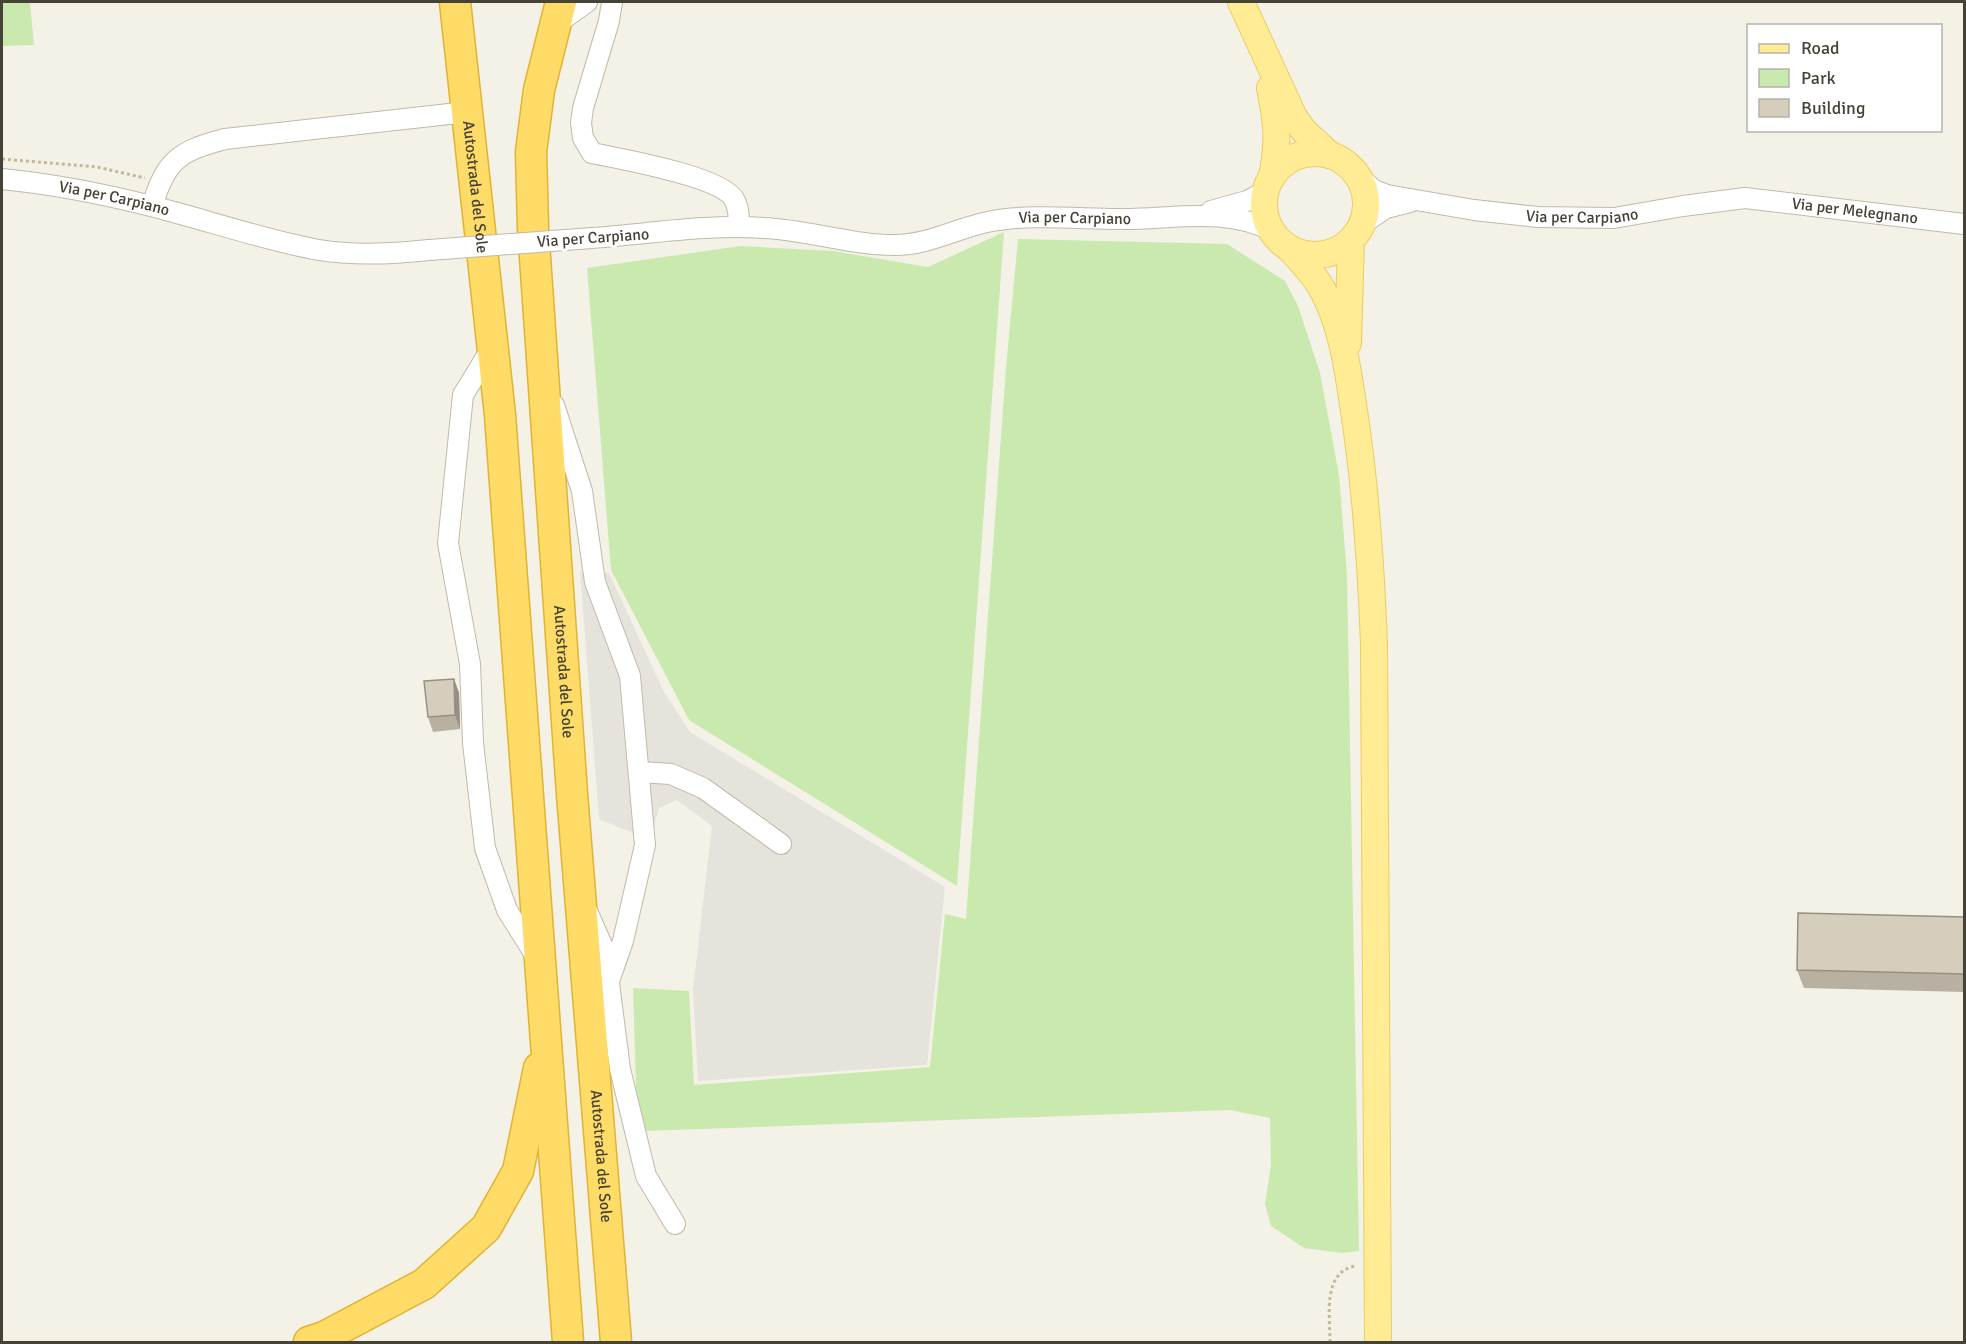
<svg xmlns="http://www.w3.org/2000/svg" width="1966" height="1344" font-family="Signika,sans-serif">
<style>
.industrial{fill:#e6e3dc}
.green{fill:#c9e9af}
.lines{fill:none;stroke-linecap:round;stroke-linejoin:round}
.minor-casing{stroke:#c0baa9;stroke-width:22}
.major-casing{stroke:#e7cd62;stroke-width:28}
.highway-casing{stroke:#e2b333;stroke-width:33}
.path{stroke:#c2b89a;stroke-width:3;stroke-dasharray:3 3;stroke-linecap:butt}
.minor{stroke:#fff;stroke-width:20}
.major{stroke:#ffec95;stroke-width:26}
.highway{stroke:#ffdc67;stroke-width:30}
.minor-bridge-casing{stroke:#c0baa9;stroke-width:22;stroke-linecap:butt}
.minor-bridge{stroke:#fff;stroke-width:20}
.wall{fill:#b8b1a2}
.shaded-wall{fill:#969084}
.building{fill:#d6cebc;stroke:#969084;stroke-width:1.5}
.labels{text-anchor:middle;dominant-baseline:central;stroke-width:6;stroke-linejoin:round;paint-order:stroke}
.street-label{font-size:16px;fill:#474236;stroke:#fff}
</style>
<rect width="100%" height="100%" fill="#f4f1e7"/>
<polygon class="industrial" points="580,571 609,573 664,692 690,732 945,887 927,1065 698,1081 693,990 712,826 677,800 659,808 650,840 599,819"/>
<g class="green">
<polygon points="2,2 30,2 34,45 2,46"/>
<polygon points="1004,232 957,886 689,720 611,570 587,268 741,246 833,251 928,267"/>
<polygon points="1018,239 1227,244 1285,281 1298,306 1320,373 1339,475 1347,575 1359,1251 1342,1253 1304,1248 1271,1226 1265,1204 1271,1165 1270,1118 1230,1110 645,1131 636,1087 633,988 689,991 694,1085 930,1067 945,914 966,919 1006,368"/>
</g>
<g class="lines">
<defs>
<g id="minor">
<path d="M612,2l-3,19 -26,87 -2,15 2,15 9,15c28,6 128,23 142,46 5,8 5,19 5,28"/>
<polyline points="556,24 587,2"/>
<path id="s1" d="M1358,176l16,14 13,5 87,15 64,7 76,1 69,-12 62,-8 219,26"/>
<path id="s2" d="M2,179c51,5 102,15 153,28 55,14 109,33 164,43 37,6 74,4 110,0"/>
<path d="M152,206c14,-46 27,-55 73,-67l242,-27"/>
<polyline points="1211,211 1247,201 1266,191"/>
<polyline points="1361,225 1386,208 1410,202"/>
<path id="s3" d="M592,238c57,-4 115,-14 172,-10 44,2 87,17 131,17 34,0 64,-18 97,-24 37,-7 89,-2 127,-2 51,1 106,-13 153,12"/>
<polyline points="493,346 463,395 448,543 470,664 473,743 485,848 507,910 537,958"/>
<polyline points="554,405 582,491 595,582 630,676 645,845 623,941 609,981 591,1014"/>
<polyline points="639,772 671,774 703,788 781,844"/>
<polyline points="588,913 605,952 620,1069 646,1176 675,1224"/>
</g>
<g id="major">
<polyline points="1241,2 1294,117 1304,131 1330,155"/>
<path d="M1270,88c7,34 9,54 2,88"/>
<circle cx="1315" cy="204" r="51"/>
<path d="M1289,248c11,12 23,24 32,39 21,37 27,83 33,124 12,77 17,155 20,233l4,698"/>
<polyline points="1348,343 1351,240"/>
</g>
<g id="highway">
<path id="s4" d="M455,2l45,413 68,927"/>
<path id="s5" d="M561,2l-22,88 -8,62 2,76 39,566 44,548"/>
<polyline points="309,1342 324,1337 424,1284 486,1228 518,1171 539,1068"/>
</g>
</defs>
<use href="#minor" class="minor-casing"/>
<use href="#major" class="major-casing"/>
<use href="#highway" class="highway-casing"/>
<g class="path">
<polyline points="2,159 97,167 145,178"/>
<path d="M1330,1342c0,-26 -8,-71 26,-76"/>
</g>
<use href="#minor" class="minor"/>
<use href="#major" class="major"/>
<use href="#highway" class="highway"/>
<defs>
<polyline id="minor-bridge" points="429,250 592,238"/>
</defs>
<use href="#minor-bridge" class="minor-bridge-casing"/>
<use href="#minor-bridge" class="minor-bridge"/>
</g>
<g class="wall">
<polygon points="454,679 459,693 460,729 433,732 428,717"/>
<polygon points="1965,917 1965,992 1804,988 1797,970"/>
</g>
<polygon class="shaded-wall" points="454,679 459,693 460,729 455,715"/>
<g class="building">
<polygon points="454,679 455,715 428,717 424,681"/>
<polygon points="1798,913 1965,917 1965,974 1797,970"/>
</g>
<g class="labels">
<g class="street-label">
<text stroke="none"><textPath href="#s4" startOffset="186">Autostrada del Sole</textPath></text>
<text stroke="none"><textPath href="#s2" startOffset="114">Via per Carpiano</textPath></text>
<text stroke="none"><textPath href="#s1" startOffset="507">Via per Melegnano</textPath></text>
<text stroke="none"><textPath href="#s1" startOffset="232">Via per Carpiano</textPath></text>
<text stroke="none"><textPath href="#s3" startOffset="488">Via per Carpiano</textPath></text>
<text transform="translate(593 238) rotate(-4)">Via per Carpiano</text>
<text stroke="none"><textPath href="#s5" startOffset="674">Autostrada del Sole</textPath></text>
<text stroke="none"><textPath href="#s5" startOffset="1160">Autostrada del Sole</textPath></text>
</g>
</g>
<rect width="1966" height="1344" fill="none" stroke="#474236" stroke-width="6"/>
<rect x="1747" y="24" width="195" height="108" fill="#ffffff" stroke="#b5b3af" stroke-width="1.5"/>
<rect x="1759" y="44" width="30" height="9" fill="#ffec95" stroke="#b5b3af" stroke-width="1.5"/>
<text x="1801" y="54" font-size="18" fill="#474236">Road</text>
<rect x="1759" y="69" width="30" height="18" fill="#c9e9af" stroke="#b5b3af" stroke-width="1.5"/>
<text x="1801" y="84" font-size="18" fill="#474236">Park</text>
<rect x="1759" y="99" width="30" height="18" fill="#d6cebc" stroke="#b5b3af" stroke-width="1.5"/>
<text x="1801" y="114" font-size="18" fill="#474236">Building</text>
</svg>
